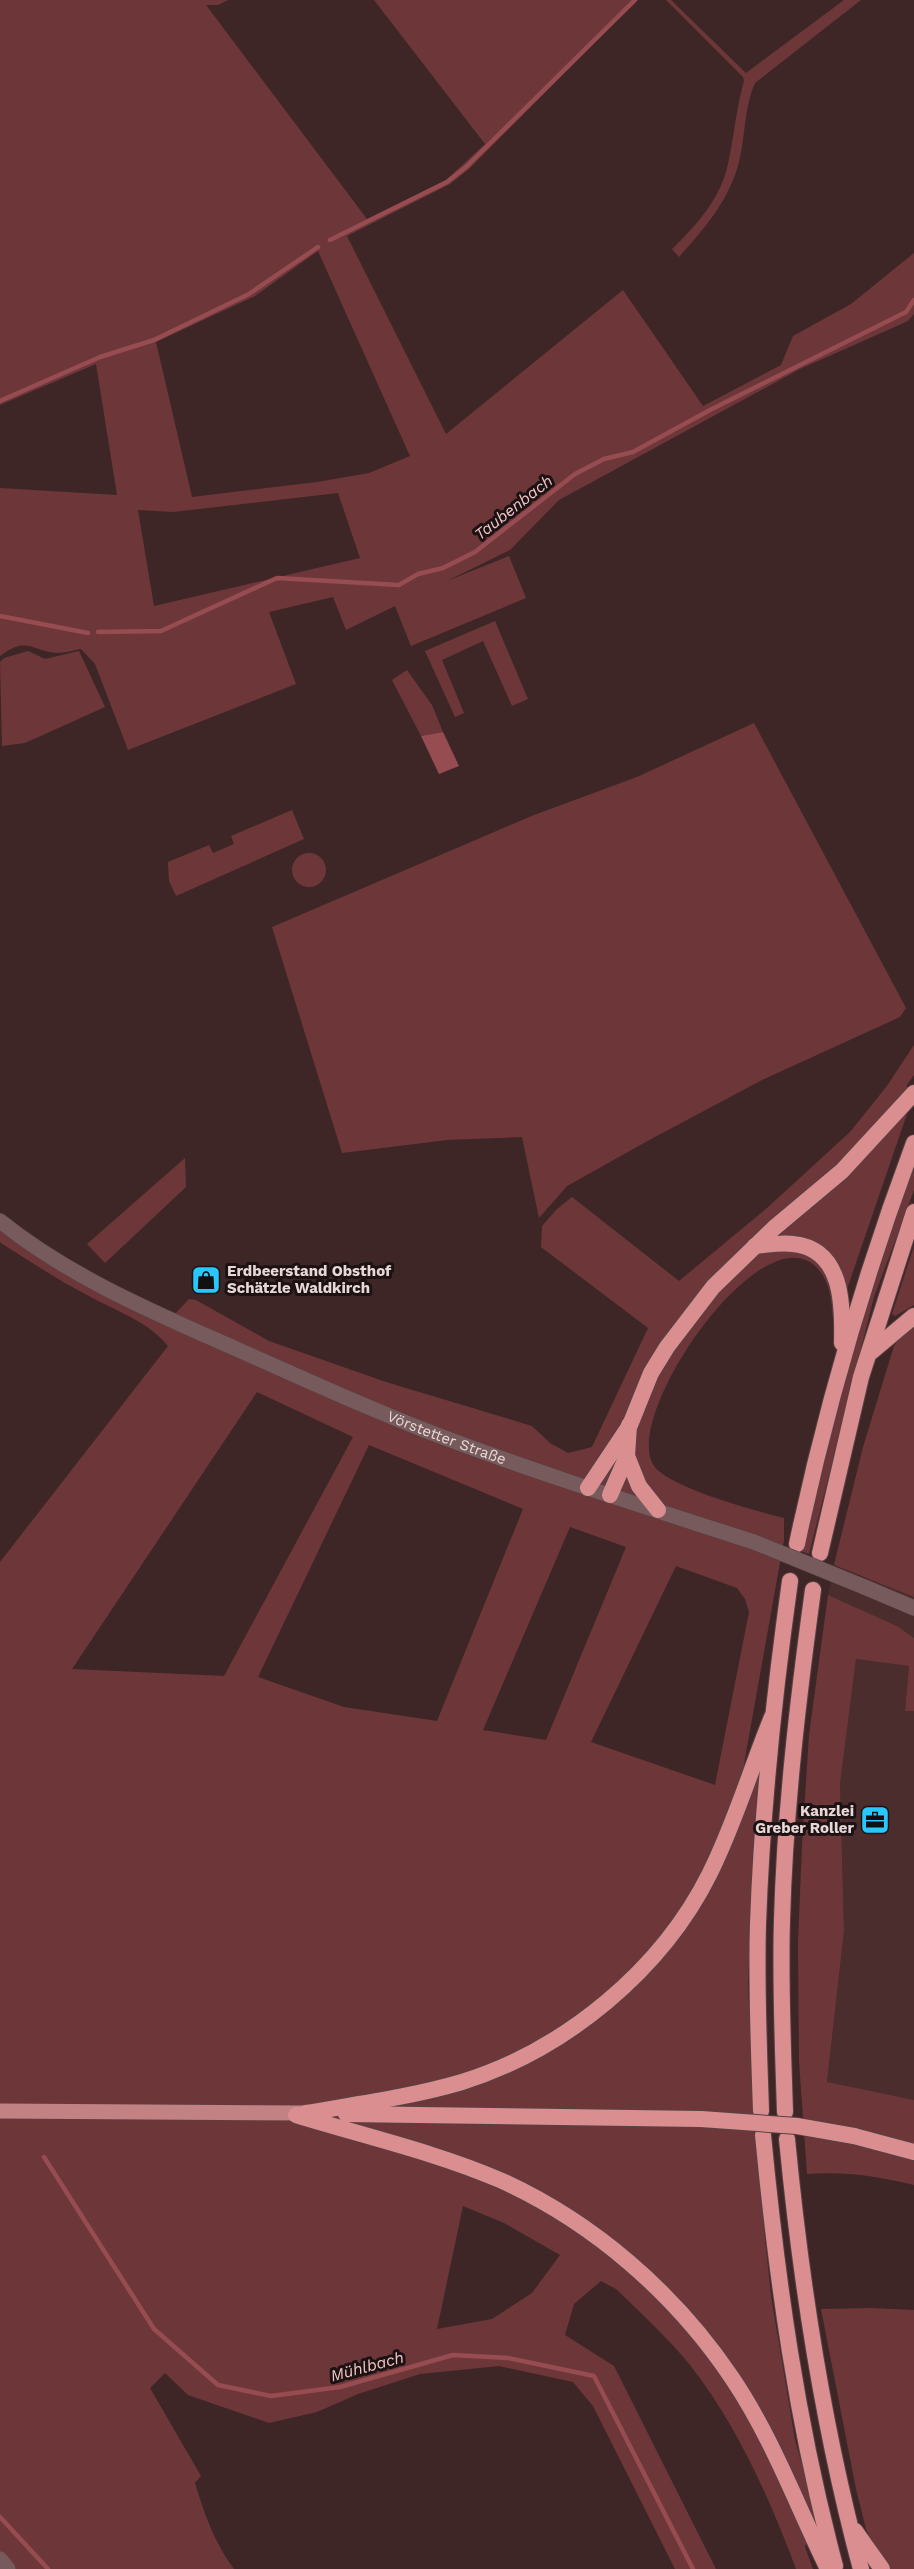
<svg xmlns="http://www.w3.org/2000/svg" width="914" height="2569" font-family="'Work Sans',sans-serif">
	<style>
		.built { fill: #4c2d2e }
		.green { fill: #6d373a; fill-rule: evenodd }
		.water { fill: #964c50 }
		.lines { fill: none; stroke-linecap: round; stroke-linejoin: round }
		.stream { stroke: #964c50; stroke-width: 4.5 }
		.minor-casing { stroke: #574244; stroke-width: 16 }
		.tertiary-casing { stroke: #574244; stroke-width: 16 }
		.primary-casing { stroke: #574244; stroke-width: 16 }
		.trunk-casing { stroke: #574244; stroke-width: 18 }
		.minor { stroke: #775b5c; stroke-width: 15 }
		.tertiary { stroke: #775b5c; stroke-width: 15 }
		.primary { stroke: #c28183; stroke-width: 15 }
		.trunk { stroke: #db8e90; stroke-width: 16 }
		.tertiary-bridge-casing { stroke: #574244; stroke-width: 16; stroke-linecap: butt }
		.trunk-bridge-casing { stroke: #574244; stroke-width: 18; stroke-linecap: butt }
		.tertiary-bridge { stroke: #775b5c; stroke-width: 15 }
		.trunk-bridge { stroke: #db8e90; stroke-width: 16 }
		.labels { text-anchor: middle; stroke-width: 6; stroke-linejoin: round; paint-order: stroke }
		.poi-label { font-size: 15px; font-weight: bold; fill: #e7d7d7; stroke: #1d1213; text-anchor: start }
		.street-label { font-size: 15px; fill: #e7d7d7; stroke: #1d1213 }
		.water-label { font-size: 16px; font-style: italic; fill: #f2c5c5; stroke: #1d1213 }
	</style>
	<rect width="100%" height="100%" fill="#3e2627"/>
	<g class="built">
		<path d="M866,1578l48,19v41l-17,-12 -69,-31 3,-13 28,12z"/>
		<path d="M856,1659l53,7 -4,44 9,1v389l-87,-17 17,-152 -4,-147z"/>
	</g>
	<g class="green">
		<path d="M0,0h228l-10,5h-12l161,214 79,-39 39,-36 -111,-144h263l-168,169 -19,15 -103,52 99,198 177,-144 80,116 78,-41 12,-29 58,-32 63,-51v61l-6,7 -108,48 -241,131 -49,50 -63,31 62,-25 17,42 -115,48 -16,-40 -49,24 -13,-33 -64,15 27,72 -168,66 -33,-86 -14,-15c-7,1 -16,4 -23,4 -26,-1 -30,-18 -58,3v-168l117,7 -21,-131 -96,41zM318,251l92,205 -41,17 -52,9 -125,15 -36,-155 99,-46zM338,493l22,65 -206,48 -16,-96 35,2z"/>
		<path d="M666,0h5l75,73 98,-73h17l-106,83c-12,27 -9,58 -18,86 -11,35 -34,61 -58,88l-7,-8c24,-23 49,-51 56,-85 6,-27 8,-55 16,-83l-1,-4z"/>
		<path d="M495,621l33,78 -16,7 -29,-65 -41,19 22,53 -9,4 -30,-66z"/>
		<path d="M28,651l17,8 34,-8 26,56 -80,36 -23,3 -2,-84 4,-4z"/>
		<path d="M407,670l25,35 11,27 -22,4 -29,-56z"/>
		<path d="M754,723l152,285 -6,9 -138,63 -109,58 -86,48 -28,32 -17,-81 -75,3 -105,13 -70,-226 262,-112 103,-38z"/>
		<path d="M292,810l12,29 -128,57 -7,-15 -1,-19 41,-17 4,8 21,-9 -3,-8z"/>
		<circle cx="309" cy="870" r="17"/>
		<path d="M914,1045v30l-7,10 2,23 -75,219c-2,-18 -2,-38 -12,-53 -51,-77 -203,142 -168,192 16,22 102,45 130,52v22l-40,224 15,15 -6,78 -5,127 7,157 16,155 24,144 22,79 -12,28 8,22h-17c-26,-70 -59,-144 -106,-204 -22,-27 -49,-52 -74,-76l-15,-8 -27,23 -9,31 49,31 102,203h-41l-82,-163 -20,-24 -74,-16 -79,8 -62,20 -41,18 -48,11 -81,-28 -23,-22 -15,15 51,88 -6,7c9,30 20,61 39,86h-234v-1007l168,-216c-20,-25 -54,-36 -81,-51 -29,-15 -56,-33 -83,-50l-4,-3v-29c52,43 115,72 175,101l14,-15 7,1 73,41 117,41 146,44 18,17 18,10 24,-6 56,-119 -107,-81 1,-21 15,-17 15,-12 107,84 88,-73 83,-76 37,-46zM257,1392l96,45 -129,239 -152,-7zM369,1445l154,64 -86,212 -93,-14 -86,-30zM570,1527l56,20 -80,193 -63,-10zM676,1566l61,22 8,11 4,13 -34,173 -124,-43zM463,2206l41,17 56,32 -28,38 -40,26 -55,10z"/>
		<path d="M185,1158l1,29 -81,76 -18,-19z"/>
		<path d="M914,1163v27l-40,107 -65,257 -9,-3 18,-75 50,-181z"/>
		<path d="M914,1246v59l-19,11 -3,-2z"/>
		<path d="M914,1323v274l-80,-32 29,-118 31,-101 13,-19z"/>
		<path d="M828,1595l69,31 17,12v73h-9l4,-45 -53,-7 -16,125 4,147 -17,151 87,18v85c-36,-9 -70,-14 -107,-11l-8,-113 -1,-118 4,-98 7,-110z"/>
		<path d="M872,2308l42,2v259h-42l6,-15 -12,-25 -10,-40 -35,-180z"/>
	</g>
	<path class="water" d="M443,732l16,34 -20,8 -18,-38z"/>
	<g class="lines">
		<g class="stream">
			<path d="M330,240l117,-58 19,-15 169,-167"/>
			<path d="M0,401l100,-44 54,-17 95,-46 69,-47"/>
			<path d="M0,616l88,17"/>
			<path d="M98,632l63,-1 116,-53 122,7 19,-11 25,-6 32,-16 100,-78 29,-15 29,-7 77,-42 196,-98 8,-12"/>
			<path d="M44,2157l110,172 64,56 53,11 69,-9 113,-32 55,3 86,18 99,193"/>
			<path d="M0,2517l48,52"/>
		</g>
		<g class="minor-casing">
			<path id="minor" d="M0,2559l8,10"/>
		</g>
		<g class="tertiary-casing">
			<g id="tertiary">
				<path id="s1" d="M0,1221c72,58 160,94 243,131 66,29 130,59 197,84 103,39 209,72 314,106"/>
				<path d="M862,1586l52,22"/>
			</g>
		</g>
		<g class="primary-casing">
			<path id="primary" d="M0,2111l306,2"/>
		</g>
		<g class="trunk-casing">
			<g id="trunk">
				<path d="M755,1246c12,-1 26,-4 38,-2 50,5 50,61 49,99"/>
				<path d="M871,1352l43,-36"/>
				<path d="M627,1456l12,30 19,24"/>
				<path d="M588,1488l42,-63 21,-52 16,-26 46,-60 61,-59 68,-57 72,-78"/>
				<path d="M610,1495l17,-39 2,-31"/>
				<path d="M797,1544c29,-137 68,-270 117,-401"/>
				<path d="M820,1553l41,-176 53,-165"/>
				<path d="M761,2111c-2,-62 -5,-124 -3,-187 4,-115 16,-229 32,-343"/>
				<path d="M785,2112c-2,-64 -5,-128 -3,-192 3,-110 16,-221 31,-330"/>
				<path d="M306,2113c52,-9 105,-16 156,-31 103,-32 200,-112 248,-209 25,-50 41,-105 62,-156"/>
				<path d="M346,2114l355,5"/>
				<path d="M296,2115c68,21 139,37 204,65 93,42 175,113 232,198 40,59 65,128 96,191"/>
				<path d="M763,2135c14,146 34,289 72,431"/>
				<path d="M854,2136l60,16"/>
				<path d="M787,2139c14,146 36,289 74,430"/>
				<path d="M855,2531l27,38"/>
			</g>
		</g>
		<use href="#minor" class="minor"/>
		<use href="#tertiary" class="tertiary"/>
		<use href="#primary" class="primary"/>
		<use href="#trunk" class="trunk"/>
		<g class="tertiary-bridge-casing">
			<path id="tertiary-bridge" d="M754,1542l108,44"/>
		</g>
		<g class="trunk-bridge-casing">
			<path id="trunk-bridge" d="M701,2119l96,7 57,10"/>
		</g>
		<use href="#tertiary-bridge" class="tertiary-bridge"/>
		<use href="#trunk-bridge" class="trunk-bridge"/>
	</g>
	<defs>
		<g id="shop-square" transform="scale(1.5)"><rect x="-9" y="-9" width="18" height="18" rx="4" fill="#28c8ff" stroke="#1d1213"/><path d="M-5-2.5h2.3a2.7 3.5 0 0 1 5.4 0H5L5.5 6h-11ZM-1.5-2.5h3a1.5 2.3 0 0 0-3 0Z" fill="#111"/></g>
		<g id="office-square" transform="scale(1.5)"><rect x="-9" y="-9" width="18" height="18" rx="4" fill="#28c8ff" stroke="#1d1213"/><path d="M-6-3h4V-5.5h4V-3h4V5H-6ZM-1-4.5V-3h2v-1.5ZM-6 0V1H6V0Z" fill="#111"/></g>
	</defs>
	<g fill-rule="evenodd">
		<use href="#shop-square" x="206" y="1280"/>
		<use href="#office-square" x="875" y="1820"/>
	</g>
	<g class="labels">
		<g class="poi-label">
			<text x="227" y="1276">Erdbeerstand Obsthof<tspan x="227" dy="17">Schätzle Waldkirch</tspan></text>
			<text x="854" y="1816" text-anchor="end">Kanzlei<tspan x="854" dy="17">Greber Roller</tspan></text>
		</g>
		<g class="street-label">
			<text dy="5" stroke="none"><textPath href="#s1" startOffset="498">Vörstetter Straße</textPath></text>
		</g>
		<g class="water-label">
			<text transform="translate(513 507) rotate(-38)" y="6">Taubenbach</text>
			<text transform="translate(367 2366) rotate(-15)" y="6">Mühlbach</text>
		</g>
	</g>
</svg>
